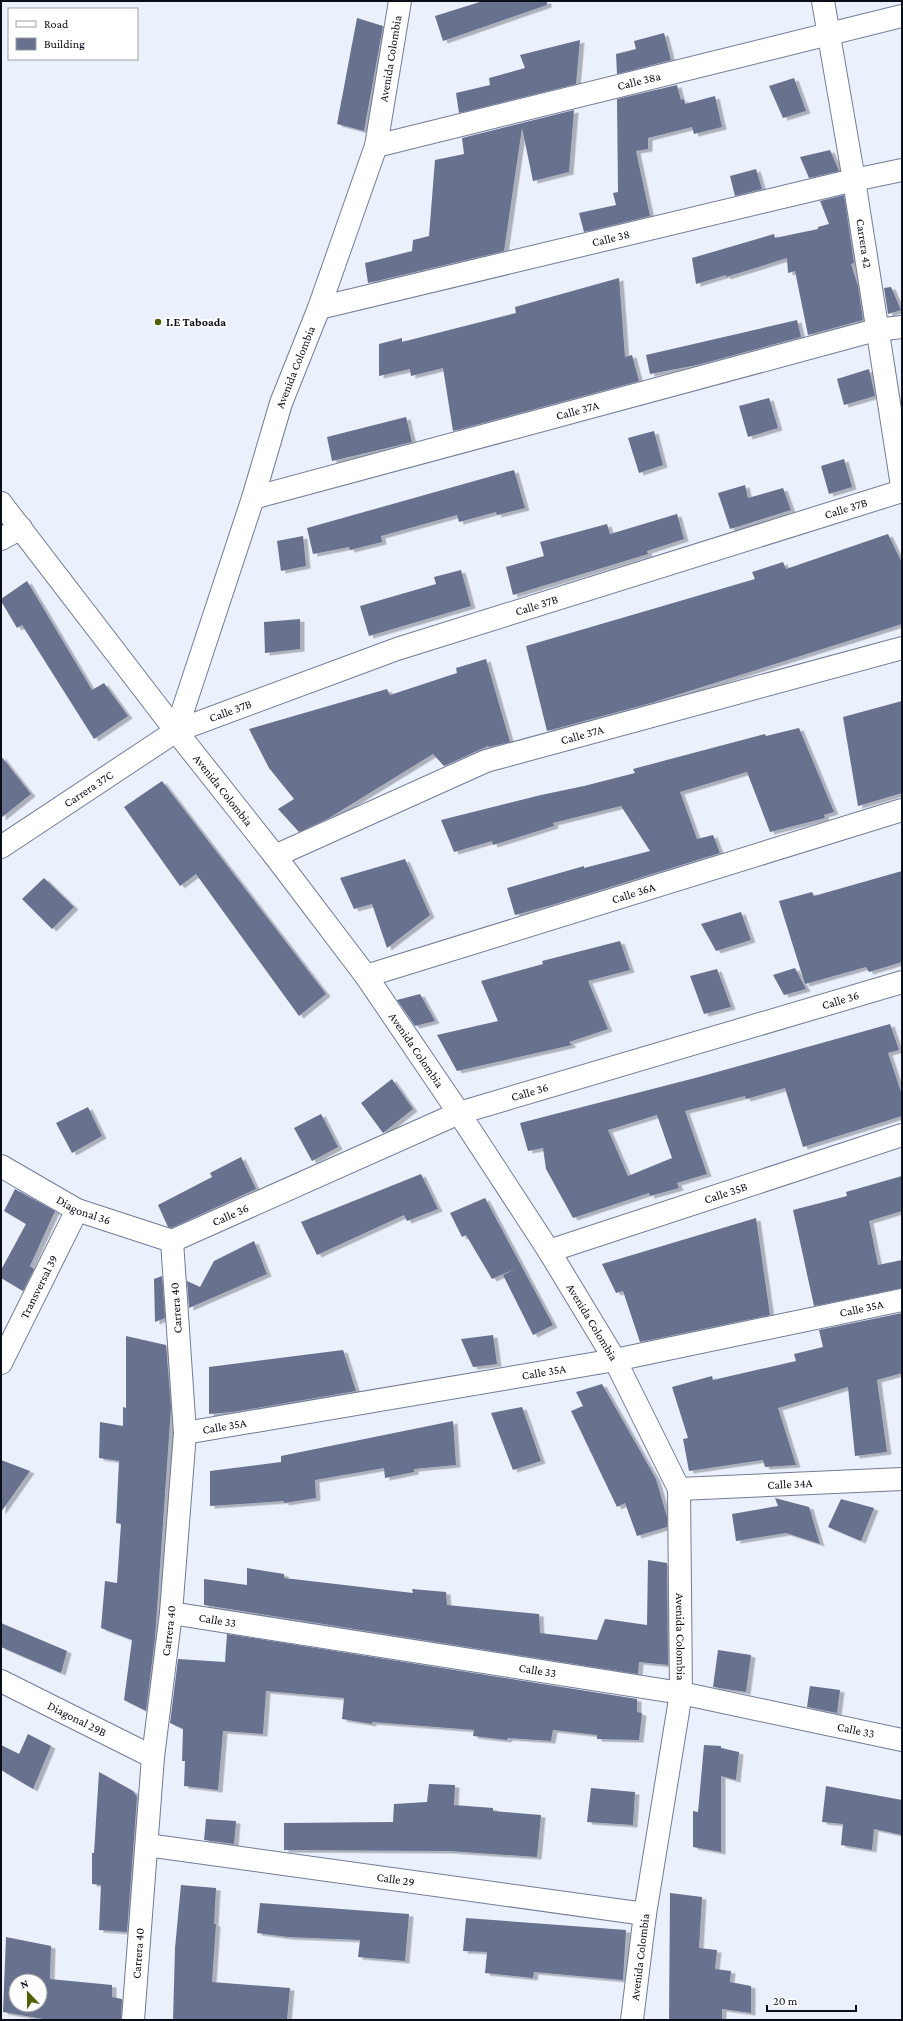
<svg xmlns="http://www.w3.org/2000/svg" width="903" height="2021" font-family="'Crimson Pro',serif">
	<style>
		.building { fill: #68718d; fill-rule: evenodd; filter: url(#shadow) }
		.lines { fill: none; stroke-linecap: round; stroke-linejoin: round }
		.street-casing { stroke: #727c98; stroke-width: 24 }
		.secondary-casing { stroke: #727c98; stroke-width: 24 }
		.street { stroke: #fff; stroke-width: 22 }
		.secondary { stroke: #fff; stroke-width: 22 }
		.poi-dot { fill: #506003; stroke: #fff; stroke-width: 1.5 }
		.labels { text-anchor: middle; stroke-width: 4; stroke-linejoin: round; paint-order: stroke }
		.street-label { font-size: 12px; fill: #0a0e18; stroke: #fff }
		.poi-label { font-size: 12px; font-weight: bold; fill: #0a0e18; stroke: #fff; text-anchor: start }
	</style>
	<defs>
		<filter id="shadow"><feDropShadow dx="4.5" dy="2.5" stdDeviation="0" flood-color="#0004"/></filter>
	</defs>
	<rect width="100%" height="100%" fill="#ebf0fd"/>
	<g class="building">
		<path d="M483,1h64v4l-104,36 -8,-25z"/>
		<path d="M357,18l26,8 -19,105 -27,-7z"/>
		<path d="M664,33l7,27 -54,14 -1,-20 20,-5 -2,-8z"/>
		<path d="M580,40l-4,44 -117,29 -3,-20 34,-8 -1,-7 36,-10 -5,-13z"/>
		<path d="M794,78l12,33 -23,7 -14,-32z"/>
		<path d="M677,85l4,15 3,-1 1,5 30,-8 7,31 -28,7 -2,-7 -44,11v11l-12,2 14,65 -66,16 -5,-19 37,-8 -3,-12 5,-1 -1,-93z"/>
		<path d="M574,110l-5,62 -36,9 -11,-53 -18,123 -136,32 -3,-20 47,-12 1,-11 16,-4 6,-76 29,-6 -2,-16z"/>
		<path d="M830,150l9,21 -30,7 -9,-21z"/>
		<path d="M756,169l6,20 -27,7 -5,-20z"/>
		<path d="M844,195l10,68 -3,1 7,22 5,34 -55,15 -13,-64 -7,2 -1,-15 -61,19v-2l-30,9 -4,-26 82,-24 1,4 43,-9v-2l11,-3 -9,-23z"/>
		<path d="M619,278l6,79 7,-2 7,26 -186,50 -10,-63 -32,8 -1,-7 -31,7v-32l23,-6v4l114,-29 -1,-6z"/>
		<path d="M891,287l10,23 -13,4 -4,-26z"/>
		<path d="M797,320l4,17 -104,28 -47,9 -4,-19z"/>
		<path d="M869,369l6,27 -31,9 -7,-26z"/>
		<path d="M769,398l9,30 -30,9 -9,-31z"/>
		<path d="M406,417l6,25 -80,19 -5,-24z"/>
		<path d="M654,431l9,34 -24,8 -11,-35z"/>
		<path d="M844,459l8,28 -23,7 -8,-28z"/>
		<path d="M514,470l11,38 -28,7 -1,-3 -37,10 -2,-7 -76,21 1,6 -32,8 -1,-3 -36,7 -6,-26z"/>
		<path d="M745,485l3,13 35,-10 8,22 -61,19 -12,-36z"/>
		<path d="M677,514l7,25 -37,12 1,3 -135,41 -7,-28 38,-11 -4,-14 67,-18 3,10z"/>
		<path d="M888,534l14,29v61l-251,79 -104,28 -21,-85 229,-67 -3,-7 31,-10 3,7z"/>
		<path d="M303,536l3,30 -25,5 -4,-30z"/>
		<path d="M461,570l10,36 -102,30 -9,-30 76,-22 -2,-7z"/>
		<path d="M27,581l65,109 12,-7 24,33 -34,23 -72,-114 -5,3 -16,-27v-2z"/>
		<path d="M300,619v30l-35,4 -1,-31z"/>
		<path d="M486,659l24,83 -21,5 -1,-1 -44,20 -11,-12 -104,64 -30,14 -21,-23 16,-10 -25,-31 -20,-39 138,-40 3,6 67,-22 -1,-5z"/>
		<path d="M902,701v92l-44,13 -15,-89z"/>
		<path d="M799,728l35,84 -10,3 1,3 -55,14 -23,-60 -67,20 17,47 16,-4 7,18 -168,52 -37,10 -8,-27 77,-22v2l66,-17 -29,-45 -68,17 1,3 -61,19 -1,-4 -38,11 -13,-32 100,-25 43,-9 51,-13 -2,-4 30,-8 102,-27 1,2z"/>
		<path d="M1,756l30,38 -30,24z"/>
		<path d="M162,781l164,213 -27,22 -103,-142 -16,12 -56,-79z"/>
		<path d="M405,859l25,56 -43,33 -15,-44 -18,5 -14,-31z"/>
		<path d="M902,871v91l-33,10 -3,-5 -61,17 -26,-83 33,-9 2,4z"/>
		<path d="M44,878l30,29 -22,22 -30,-30z"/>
		<path d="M741,912l10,28 -35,11 -15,-27z"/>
		<path d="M620,941l10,29 -42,11 20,48 -39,13 3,3 -115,26 -20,-36 61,-14 -17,-40 62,-17 -1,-3z"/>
		<path d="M795,968l11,21 -22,6 -11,-20z"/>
		<path d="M717,969l14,38 -27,7 -14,-38z"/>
		<path d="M420,994l15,27 -20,5 -18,-26z"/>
		<path d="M890,1024l9,26 -11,3 14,42v21l-99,31 -18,-59 -39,11 -1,-3 -60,15 22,63 -30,9 2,5 -29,8 -1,-3 -76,25 -27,-49 -3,-21 -15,3 -8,-28 179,-46zM657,1115l15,43 -44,18 -20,-46z"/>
		<path d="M392,1079l21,30 -30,24 -22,-30z"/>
		<path d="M88,1107l14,29 -30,17 -16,-30z"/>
		<path d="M321,1114l17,33 -26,14 -18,-33z"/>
		<path d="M241,1157l15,32 -85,39 -3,-1 -10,-22 54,-28 -2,-4z"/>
		<path d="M421,1174l17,35 -31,12 -3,-6 -87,40 -16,-33z"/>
		<path d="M902,1176v35l-33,10 9,44 24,-5v28l-88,18 -21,-96 54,-14 -1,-4z"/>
		<path d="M15,1189l40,22 -25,55 4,3 -11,22 -22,-13v-8l25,-46 -22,-13z"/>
		<path d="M485,1198l68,127 -20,10 -30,-60 14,-7 -25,11 -26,-44 -4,2 -12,-24z"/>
		<path d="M756,1218l14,97 -130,27 -17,-51 -7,2 -14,-29z"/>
		<path d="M254,1241l13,33 -78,34 -2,-27 13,6 14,-26z"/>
		<path d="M162,1276l3,42 -10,4 -1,-43z"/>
		<path d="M902,1313v60l-25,7 10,72 -32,4 -7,-69 -70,21 18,57 -31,2 -2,-7 -74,11 -6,-32 5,-1 -16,-51 40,-11 1,4 83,-19 -2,-7 29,-7 -4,-17z"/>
		<path d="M493,1335l4,29 -24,3 -12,-28z"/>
		<path d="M126,1336l40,9 5,63 -16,230 -9,73 -22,-11 8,-60 -31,-12 4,-47 12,2 4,-59 -5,-1 3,-62 -20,-3 1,-36 23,4v-19l3,1z"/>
		<path d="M343,1350l13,41 -123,21 -24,2v-47z"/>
		<path d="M602,1384l54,95 11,38v10l-30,9 -12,-33 -8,4 -46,-96 12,-5 -7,-14z"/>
		<path d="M522,1407l19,54 -28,9 -22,-57z"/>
		<path d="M453,1421l3,44 -42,4v3l-29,6 -1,-10 -69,12 1,18 -32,5v-2l-74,5v-35l71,-9v-6z"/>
		<path d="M1,1460l29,11 -29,41z"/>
		<path d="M775,1498l34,9 11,37 -34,-11 -50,8 -4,-27 46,-8z"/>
		<path d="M841,1499l33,9 -13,33 -33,-14z"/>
		<path d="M648,1560l19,3 1,102 -29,-3 -1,12 -434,-69v-26l43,6v-17l37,6v4l129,15 -1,-4 34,3 1,13 92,9 1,19 57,7 8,-21 42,6z"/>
		<path d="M1,1623l66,28 -6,22 -60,-26z"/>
		<path d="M227,1634l410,65v13l5,1 -3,27 -42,-1v-4l-44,-5 -2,11 -43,-3 -1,2 -34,-4 1,-6 -102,-8v2l-30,-5 2,-21 -78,-7 -3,43 -40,-3 -5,59 -34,-4 1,-25h-3l1,-32 -13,-6 8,-64 47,3z"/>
		<path d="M718,1650l33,5 -5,37 -33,-5z"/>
		<path d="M810,1686l30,4 -3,23 -30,-6z"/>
		<path d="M28,1734l23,12 -18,43 -32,-19v-25l18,9z"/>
		<path d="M704,1745l17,1v2l18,4 -3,28 -15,-4v76l-28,-5v-36l5,1z"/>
		<path d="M99,1772l34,19 4,6 -10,135 -28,-2 2,-45 -9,-1v-31h2z"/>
		<path d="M429,1784l26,1 -1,20 39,3v3l48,4 -4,42 -88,-6 -165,-1v-27l109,-1 1,-18 33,-2z"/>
		<path d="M826,1786l76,14v35l-28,-6 -2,21 -31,-5 2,-21 -21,-2z"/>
		<path d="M591,1788l44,4 -2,33 -46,-3z"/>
		<path d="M206,1819l30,2 -2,23 -30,-4z"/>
		<path d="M181,1885l35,3 -2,36h2l-4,58 78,6 -3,32h-114l2,-72z"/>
		<path d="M670,1893l32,4 -3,51 18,2 -2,19 16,2 -1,11 21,4v27l-29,-4v11h-53z"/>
		<path d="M260,1903l149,11 -4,47 -47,-4 2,-17 -72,-3 -31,-4z"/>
		<path d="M466,1918l160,12 -3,50 -89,-8 -1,6 -48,-5 2,-21 -24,-1z"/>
		<path d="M6,1937l45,9 -1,33 62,6v12l10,2 -1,21h-72l-46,-8zM16,1981h24v24h-24z"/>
	</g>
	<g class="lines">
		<g class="street-casing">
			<g id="street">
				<path id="s1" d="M823,1l31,179 48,306"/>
				<path id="s2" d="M376,146l526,-130"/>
				<path id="s3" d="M319,308l535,-128 48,-10"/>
				<path id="s4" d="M253,498l623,-168 26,-3"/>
				<path d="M1,539l20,-11"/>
				<path id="s5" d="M176,731l77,-233 28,-95 38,-95 57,-162 24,-145"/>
				<path id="s6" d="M1,847l175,-116 221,-82 505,-158"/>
				<path id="s7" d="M275,856l211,-95 416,-113"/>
				<path id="s8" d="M366,976l536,-166"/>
				<path id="s9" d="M1,1166l76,44 95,31"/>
				<path id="s10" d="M172,1241l287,-128 443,-131"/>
				<path id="s11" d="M549,1251l353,-116"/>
				<path id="s12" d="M1,1363l76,-153"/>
				<path id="s13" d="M185,1433l430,-73 287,-60"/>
				<path id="s14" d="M679,1489l223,-10"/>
				<path id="s15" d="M171,1613l510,80 221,47"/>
				<path id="s16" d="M1,1681l152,76"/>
				<path id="s17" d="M147,1845l498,69"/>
				<path id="s18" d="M133,2020l20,-263 18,-144 14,-180 -13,-192"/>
			</g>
		</g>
		<g class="secondary-casing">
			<g id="secondary">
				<path id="s19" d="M1,503l175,228 99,125 91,120 93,137 90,138 66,109 64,129 2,204 -36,221 -13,106"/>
			</g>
		</g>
		<use href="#street" class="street"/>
		<use href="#secondary" class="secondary"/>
	</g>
	<circle class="poi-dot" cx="158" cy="322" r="4"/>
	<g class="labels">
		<g class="street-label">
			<text dy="4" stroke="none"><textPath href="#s5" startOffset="707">Avenida Colombia</textPath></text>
			<text dy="4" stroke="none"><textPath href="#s2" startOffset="271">Calle 38a</textPath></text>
			<text dy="4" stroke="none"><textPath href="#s3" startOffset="300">Calle 38</textPath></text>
			<text dy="4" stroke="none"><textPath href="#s1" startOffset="246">Carrera 42</textPath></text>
			<text dy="4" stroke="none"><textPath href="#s5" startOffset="383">Avenida Colombia</textPath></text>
			<text dy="4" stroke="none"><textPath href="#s4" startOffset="336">Calle 37A</textPath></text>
			<text dy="4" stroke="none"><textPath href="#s6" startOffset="916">Calle 37B</textPath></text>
			<text dy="4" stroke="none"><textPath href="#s6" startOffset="592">Calle 37B</textPath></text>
			<text dy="4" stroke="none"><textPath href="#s6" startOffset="268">Calle 37B</textPath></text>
			<text dy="4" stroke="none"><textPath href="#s7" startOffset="331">Calle 37A</textPath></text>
			<text dy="4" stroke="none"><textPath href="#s6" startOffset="105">Carrera 37C</textPath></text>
			<text dy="4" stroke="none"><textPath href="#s19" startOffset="363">Avenida Colombia</textPath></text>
			<text dy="4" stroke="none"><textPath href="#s8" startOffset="280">Calle 36A</textPath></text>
			<text dy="4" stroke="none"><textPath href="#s10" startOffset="712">Calle 36</textPath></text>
			<text dy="4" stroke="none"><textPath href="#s19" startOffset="687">Avenida Colombia</textPath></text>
			<text dy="4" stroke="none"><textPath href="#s10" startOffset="388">Calle 36</textPath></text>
			<text dy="4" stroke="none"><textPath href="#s11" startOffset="186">Calle 35B</textPath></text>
			<text dy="4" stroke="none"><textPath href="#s9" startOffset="94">Diagonal 36</textPath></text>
			<text dy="4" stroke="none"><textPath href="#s10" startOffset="64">Calle 36</textPath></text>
			<text dy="4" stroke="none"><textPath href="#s12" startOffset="85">Transversal 39</textPath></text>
			<text transform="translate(176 1308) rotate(-94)" y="4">Carrera 40</text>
			<text dy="4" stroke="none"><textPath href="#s13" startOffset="688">Calle 35A</textPath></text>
			<text dy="4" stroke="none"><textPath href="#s19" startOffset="1011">Avenida Colombia</textPath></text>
			<text dy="4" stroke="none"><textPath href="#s13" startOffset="364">Calle 35A</textPath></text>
			<text dy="4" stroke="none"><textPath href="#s13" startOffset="40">Calle 35A</textPath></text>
			<text dy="4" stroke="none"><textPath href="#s14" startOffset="111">Calle 34A</textPath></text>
			<text dy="4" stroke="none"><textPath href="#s15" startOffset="47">Calle 33</textPath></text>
			<text dy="4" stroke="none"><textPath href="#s18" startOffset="391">Carrera 40</textPath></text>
			<text dy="4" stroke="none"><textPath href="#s19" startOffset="1347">Avenida Colombia</textPath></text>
			<text dy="4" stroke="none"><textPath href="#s15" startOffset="371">Calle 33</textPath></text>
			<text dy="4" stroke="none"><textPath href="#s16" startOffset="85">Diagonal 29B</textPath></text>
			<text dy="4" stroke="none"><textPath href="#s15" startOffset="695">Calle 33</textPath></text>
			<text dy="4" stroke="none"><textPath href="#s17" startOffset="251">Calle 29</textPath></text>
			<text dy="4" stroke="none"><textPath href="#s18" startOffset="67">Carrera 40</textPath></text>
			<text transform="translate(640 1957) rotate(-83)" y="4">Avenida Colombia</text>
		</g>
		<g class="poi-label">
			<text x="166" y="326">I.E Taboada</text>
		</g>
	</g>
	<rect width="903" height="2021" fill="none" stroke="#0a0e18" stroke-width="4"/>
	<rect x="8" y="8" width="130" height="52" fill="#ffffff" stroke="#9d9fa3"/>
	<rect x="16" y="21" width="20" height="6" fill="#ffffff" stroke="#9d9fa3"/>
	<text x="44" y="28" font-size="12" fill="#0a0e18">Road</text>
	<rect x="16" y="38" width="20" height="12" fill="#68718d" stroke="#9d9fa3"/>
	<text x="44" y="48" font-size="12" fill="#0a0e18">Building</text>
	<g transform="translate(28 1993) rotate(338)"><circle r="19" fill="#ffffff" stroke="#9d9fa3"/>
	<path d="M0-3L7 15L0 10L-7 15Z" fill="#506003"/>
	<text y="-6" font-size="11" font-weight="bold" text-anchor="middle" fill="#0a0e18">N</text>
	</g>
	<path d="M767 2005v6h89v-6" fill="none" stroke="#0a0e18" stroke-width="2"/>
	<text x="773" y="2005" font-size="12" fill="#0a0e18" stroke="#ffffff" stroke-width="3" paint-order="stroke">20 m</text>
</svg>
